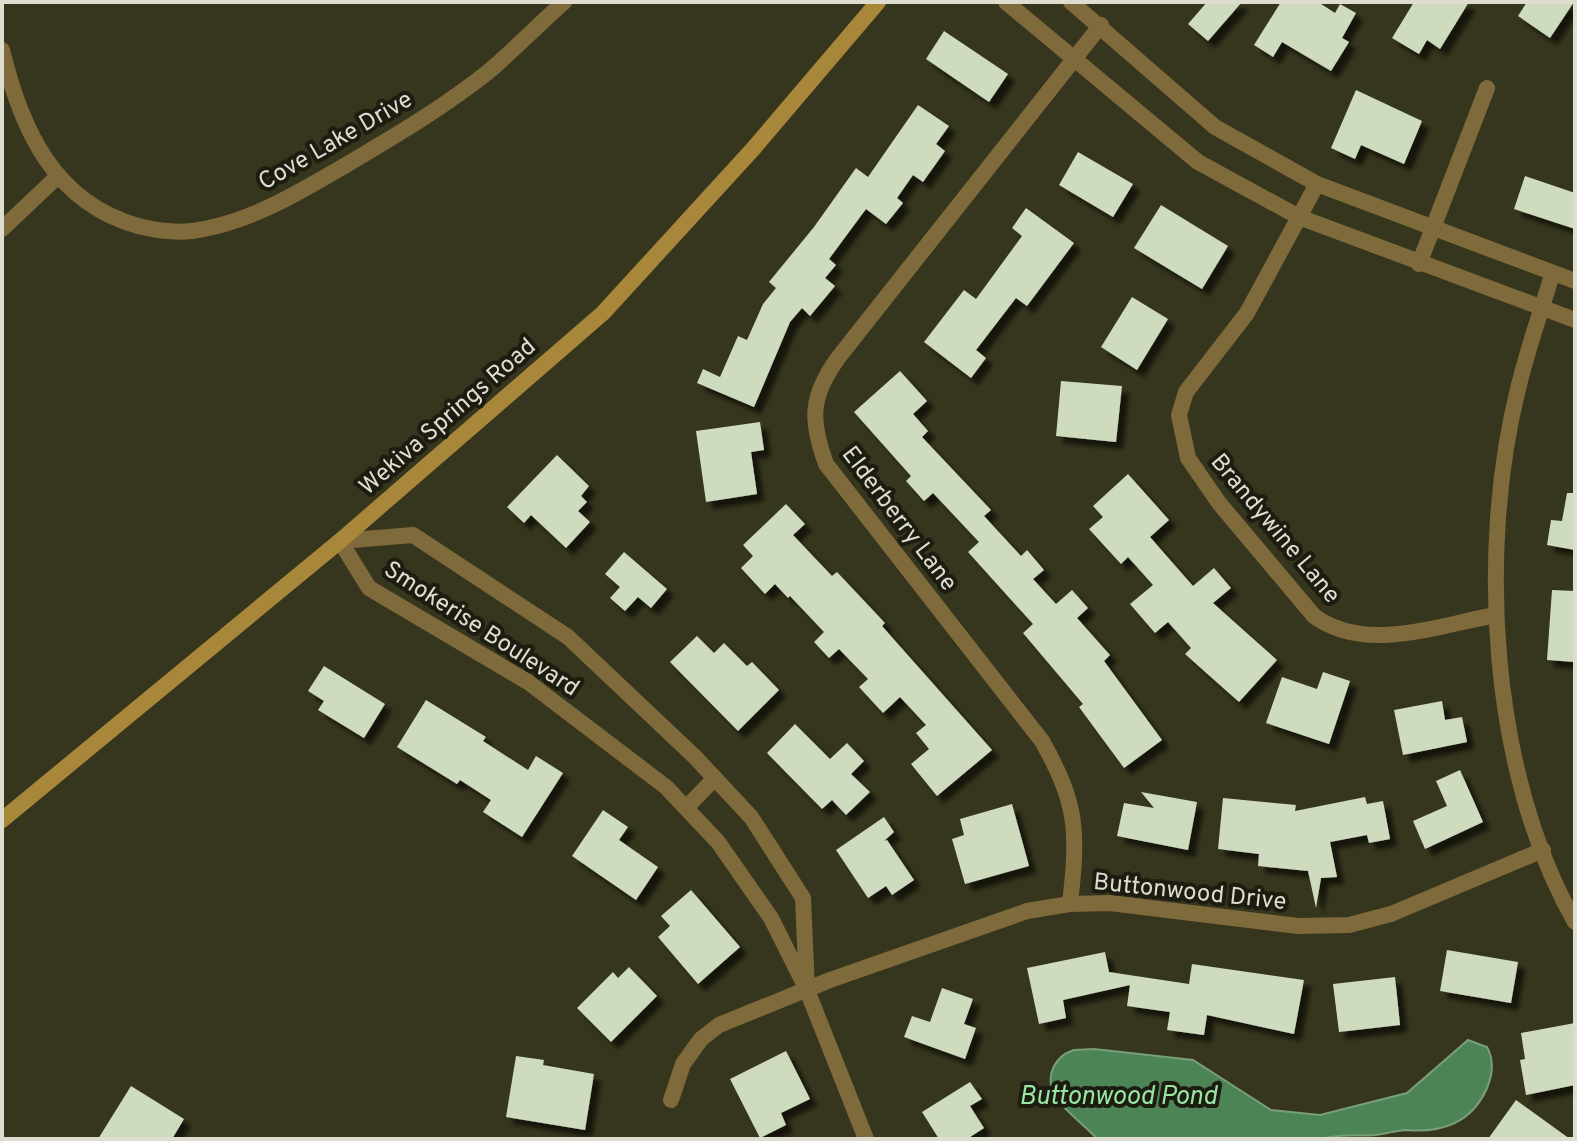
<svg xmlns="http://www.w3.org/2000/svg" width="1577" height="1141" font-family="Overpass,sans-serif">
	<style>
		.water { fill: #4d8456; stroke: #789f7a; stroke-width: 2 }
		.building { fill: #cedbbf; filter: url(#shadow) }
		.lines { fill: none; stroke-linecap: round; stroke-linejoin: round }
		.street { stroke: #7f6a3c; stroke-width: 16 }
		.secondary { stroke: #a9873a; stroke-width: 16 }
		.labels { text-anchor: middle; stroke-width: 8; stroke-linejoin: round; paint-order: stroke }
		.street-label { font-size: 24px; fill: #deddcf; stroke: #1c1c11 }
		.water-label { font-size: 26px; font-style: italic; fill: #97e6a3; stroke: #1c1c11 }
	</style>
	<defs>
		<filter id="shadow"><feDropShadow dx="7" dy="7" stdDeviation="2" flood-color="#0009"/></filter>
	</defs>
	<rect width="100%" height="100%" fill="#36351d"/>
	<path class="water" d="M1468,1040l19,7c7,13 6,27 0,41 -15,35 -46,45 -80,42 -10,0 -21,4 -31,5 -19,2 -35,-2 -55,4h-224c-16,-20 -59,-42 -43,-73 5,-8 10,-13 20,-16l20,-1 99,11 78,50 49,5 87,-22z"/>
	<g class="building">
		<path d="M1207,2h35l-34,39 -20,-17z"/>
		<path d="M1281,2h37l17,11 5,-9 16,9 -14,25 7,4 -18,29 -49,-29 -9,15 -19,-12z"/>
		<path d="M1414,2h55l-29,47 -13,-9 -8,14 -27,-16z"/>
		<path d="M1527,2h47l-24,36 -32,-22z"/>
		<path d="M944,31l64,43 -19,28 -63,-43z"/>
		<path d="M1356,90l66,31 -18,43 -43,-19 -6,14 -24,-11z"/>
		<path d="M918,105l31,21 -13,18 9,7 -22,31 -10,-7 -16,23 6,5 -17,21 -20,-15 -37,50 7,6 -11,13 10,8 -25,30 -8,-8 -12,14 -36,85 -57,-24 6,-14 17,8 18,-41 9,4 16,-36 13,-16 -7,-6 45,-55 42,-59 12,9z"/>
		<path d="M1078,152l55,32 -20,33 -54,-32z"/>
		<path d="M1525,176l50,17v36l-61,-20z"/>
		<path d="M1161,205l67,41 -26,43 -68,-41z"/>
		<path d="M1026,208l48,35 -47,63 -11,-8 -40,52 10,8 -15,20 -47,-36 40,-52 12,9 46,-63 -10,-8z"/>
		<path d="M1132,297l36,22 -31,51 -36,-23z"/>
		<path d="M900,371l27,30 -14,13 15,17 -6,6 69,73 -7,6 37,40 6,-6 17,20 -11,9 23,25 16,-14 16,18 -11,10 33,37 -6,6 58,79 -38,28 -45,-61 4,-3 -60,-71 10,-9 -65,-72 11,-10 -46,-49 -9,8 -18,-20 5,-5 -57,-64z"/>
		<path d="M1061,381l61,5 -6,56 -60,-6z"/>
		<path d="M760,422l4,28 -13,2 6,42 -51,8 -10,-71z"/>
		<path d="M557,455l32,31 -8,10 6,6 -9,9 12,11 -24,26 -35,-33 -7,8 -17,-16z"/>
		<path d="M1128,474l41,46 -19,17 43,49 21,-18 17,20 -18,15 64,57 -38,42 -54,-48 6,-6 -23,-26 -13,11 -25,-29 23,-19 -25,-28 -7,7 -32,-35 14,-12 -10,-11z"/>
		<path d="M1567,493h8v57l-28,-5 4,-25 11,1z"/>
		<path d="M786,504l19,20 -12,11 39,41 5,-4 48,51 -3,3 110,124 -55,46 -26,-32 18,-15 -13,-16 10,-8 -26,-28 -17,16 -24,-26 9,-8 -29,-30 -10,9 -15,-16 10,-10 -34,-36 -2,2 -13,-14 -10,10 -24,-26 12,-12 -10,-11z"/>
		<path d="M624,552l43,37 -16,19 -13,-11 -13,14 -15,-13 10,-11 -15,-13z"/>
		<path d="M1552,590l23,1v71l-28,-2z"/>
		<path d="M697,636l17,17 10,-10 23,23 5,-4 27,28 -41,41 -68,-69z"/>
		<path d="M324,666l61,38 -21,34 -46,-28 6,-9 -16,-10z"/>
		<path d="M1323,672l27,9 -21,63 -63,-21 16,-46 35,12z"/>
		<path d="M426,700l60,37 -3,4 45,29 8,-14 27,17 -41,64 -39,-25 8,-12 -31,-20 -3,4 -60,-37z"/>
		<path d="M1442,701l3,19 17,-3 5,25 -64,13 -9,-45z"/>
		<path d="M795,724l35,35 17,-16 17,18 -13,13 19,18 -24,23 -14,-15 -10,9 -55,-56z"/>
		<path d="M1460,770l23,52 -58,27 -12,-28 34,-15 -11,-25z"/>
		<path d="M1141,792l56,10 -9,48 -71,-14 7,-33 30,5z"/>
		<path d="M1365,797l2,7 16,-3 7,38 -21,4 -2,-8 -37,7 7,35 -16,1 -5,30 -8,-37 -50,-5 1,-12 -41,-5 5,-51 73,7 -1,6z"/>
		<path d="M1012,804l17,62 -64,18 -13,-45 12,-4 -4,-16z"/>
		<path d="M603,810l25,17 -9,13 39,27 -22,33 -64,-44z"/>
		<path d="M884,817l10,15 -10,9 3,-1 27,40 -22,15 -6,-9 -18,12 -32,-48z"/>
		<path d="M691,890l49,57 -42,37 -40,-47 12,-11 -9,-10z"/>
		<path d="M1447,950l71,12 -7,41 -71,-12z"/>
		<path d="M1105,952l4,20 80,12 3,-20 112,16 -10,54 -87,-19 -3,20 -37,-5 3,-18 -43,-6 3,-21 -67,15 3,18 -27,6 -12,-56z"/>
		<path d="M629,967l28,29 -46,46 -34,-34 36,-36 5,6z"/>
		<path d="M1395,977l5,48 -61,7 -6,-48z"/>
		<path d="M942,988l31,11 -9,25 12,4 -11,31 -61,-22 8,-21 18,6z"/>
		<path d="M1575,1023v62l-49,10 -6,-35 5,-1 -4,-26z"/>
		<path d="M786,1051l24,48 -29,14 5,12 -26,13 -30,-59z"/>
		<path d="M516,1056l28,4 -1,5 51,9 -9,56 -79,-13z"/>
		<path d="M970,1082l12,17 -12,7 14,22 -17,11h-28l-17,-27z"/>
		<path d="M131,1086l53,33 -12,20h-74z"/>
		<path d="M1516,1100l54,39h-82z"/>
	</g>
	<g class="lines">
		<g class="street">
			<path d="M1006,2l192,160 101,55 276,103"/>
			<path d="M1071,2l144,125 102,57 258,97"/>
			<path d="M2,50c19,78 51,152 136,176 20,5 45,8 66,3 52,-10 97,-38 142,-64 49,-29 98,-58 142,-93 26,-22 50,-47 76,-70"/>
			<path d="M1317,184l-70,129 -61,79 -7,23 9,43 31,45 95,113c52,38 124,9 182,-1"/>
			<path d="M2,229l55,-52"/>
			<path d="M1419,264l68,-176"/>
			<path d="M1552,275c-11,36 -24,73 -33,110 -42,164 -29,389 56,537"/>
			<path d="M686,808l29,-30"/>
			<path d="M1070,904c8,-73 8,-99 -28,-163l-216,-277c-16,-44 -16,-67 12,-106l263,-333"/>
			<path d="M807,990l-4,-92 -52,-81 -56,-60 -127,-120 -155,-102 -73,6 29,47 159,94 138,105 52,55 53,76 36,72 59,149"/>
			<path d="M671,1100l12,-36 18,-25 18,-14 111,-45 197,-69 43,-7 40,-1 188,23 51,-1 42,-11 152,-64"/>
		</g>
		<path class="secondary" d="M2,820l338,-279 263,-228 150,-164 125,-147"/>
	</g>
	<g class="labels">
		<g class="street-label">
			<text transform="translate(335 140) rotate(-30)" y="8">Cove Lake Drive</text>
			<text transform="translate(447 416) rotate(-41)" y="8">Wekiva Springs Road</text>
			<text transform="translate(900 518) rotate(53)" y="8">Elderberry Lane</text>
			<text transform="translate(1276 528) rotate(50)" y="8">Brandywine Lane</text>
			<text transform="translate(482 628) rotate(33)" y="8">Smokerise Boulevard</text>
			<text transform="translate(1190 891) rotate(6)" y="8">Buttonwood Drive</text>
		</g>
		<g class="water-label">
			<text x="1118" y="1104">Buttonwood Pond</text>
		</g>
	</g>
	<rect width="1577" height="1141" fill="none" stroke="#deddcf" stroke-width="8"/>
</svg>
